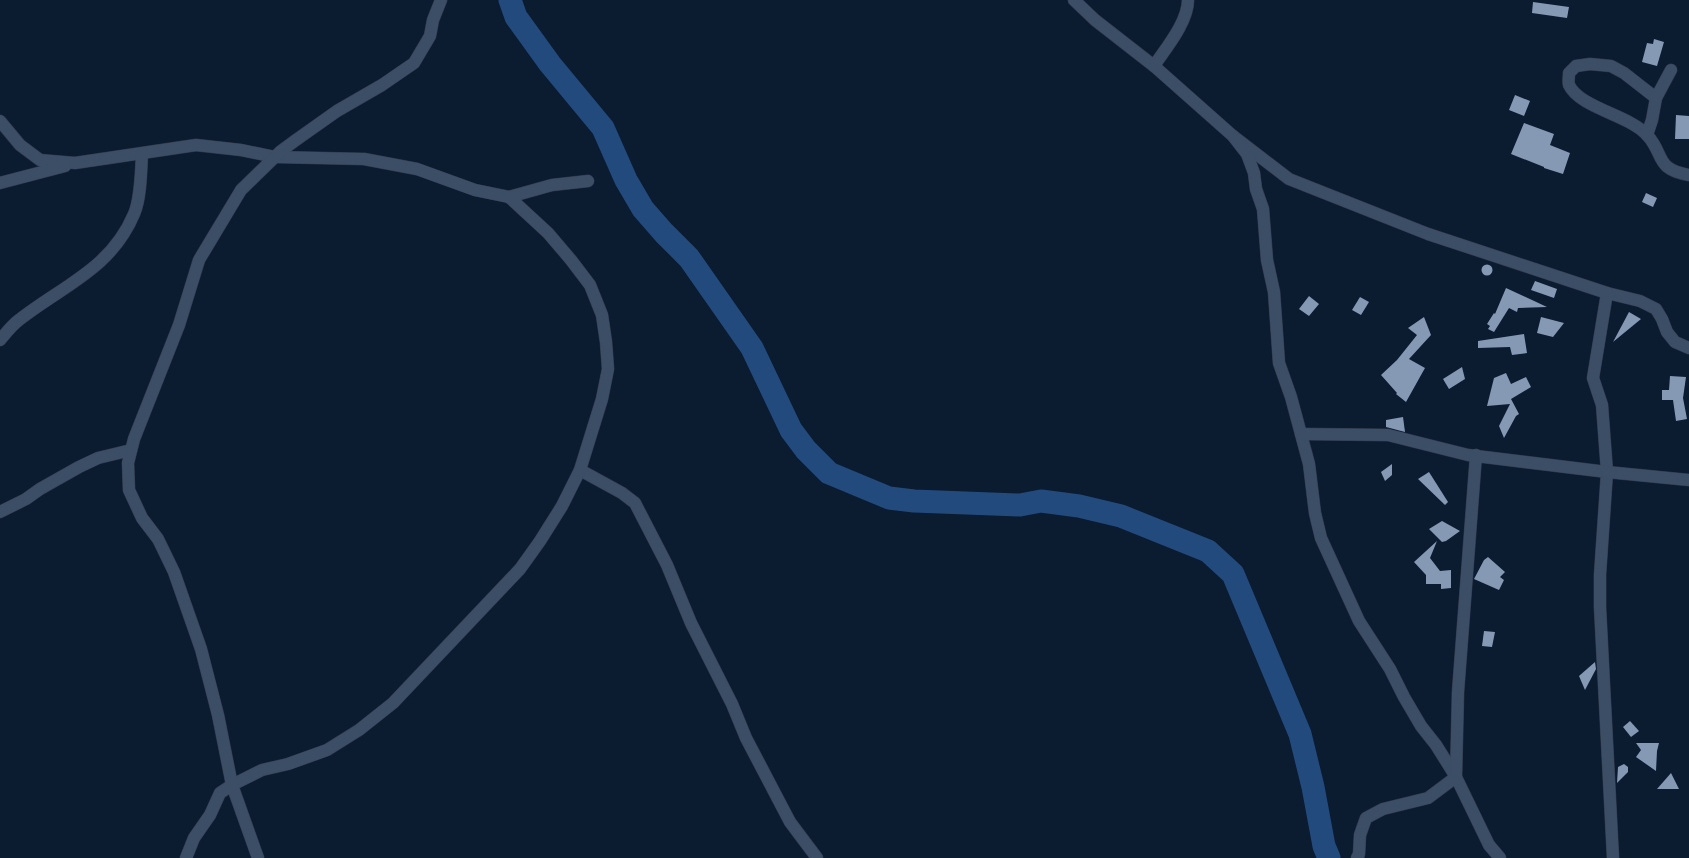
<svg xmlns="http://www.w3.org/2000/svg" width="1689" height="858" font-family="Signika,sans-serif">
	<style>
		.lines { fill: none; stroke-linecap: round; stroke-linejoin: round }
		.river { stroke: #224a7d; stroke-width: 23 }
		.building { fill: #8599b5 }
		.minor-casing { stroke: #2f3647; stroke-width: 13 }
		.minor { stroke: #3b4e66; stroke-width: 12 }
	</style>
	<rect width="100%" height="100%" fill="#0b1b30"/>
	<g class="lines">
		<path class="river" d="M510,0l6,17 34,47 53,64 23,52 17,29 21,24 25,25 63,90 39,82 15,20 23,23 60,25 25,3 106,4 21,-4 38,5 42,10 87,35 25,23 67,160 13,53 11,59 5,12"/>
	</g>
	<g class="building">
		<path d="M1533,2l36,5 -2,11 -35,-5z"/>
		<path d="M1654,39l10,3 -7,24 -15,-4 5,-19 6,1z"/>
		<path d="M1515,95l15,6 -6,15 -15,-6z"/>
		<path d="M1676,115l13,1v23h-14z"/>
		<path d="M1524,123l30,11 -4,11 20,8 -7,21 -19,-6v-1l-33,-13z"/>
		<path d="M1646,193l11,5 -4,9 -11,-5z"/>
		<circle cx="1487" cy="270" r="5.5"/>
		<path d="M1535,281l22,8 -3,9 -23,-8z"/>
		<path d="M1506,288l41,19 -29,1 -1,4 -8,-4 -15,24 -6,-3 2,-3 -3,-2 7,-11 1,1z"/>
		<path d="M1309,296l10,8 -10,12 -10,-7z"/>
		<path d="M1360,297l9,5 -8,13 -9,-5z"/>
		<path d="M1629,312l12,7 -28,23z"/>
		<path d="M1424,317l7,18 -22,24 16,9 -19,34 -10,-8 1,-1 -16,-18 16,-15 20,-25 -9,-7z"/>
		<path d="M1541,317l23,6 -11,14 -16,-4z"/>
		<path d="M1524,334l3,19 -15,2 -2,-8 -32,1v-7z"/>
		<path d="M1462,367l3,12 -16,10 -6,-10z"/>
		<path d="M1506,373l5,11 15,-7 5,10 -20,12 8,15 -3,2 -12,22 -5,-12 11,-22 -23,2 7,-28z"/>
		<path d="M1670,376l16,1 -3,21 4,21 -11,2 -3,-21h-11v-10h7z"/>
		<path d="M1403,417l2,15 -19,-5v-7z"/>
		<path d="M1392,464v11l-7,6 -4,-9z"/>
		<path d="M1429,472l19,30 -3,3 -27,-26z"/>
		<path d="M1442,521l18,10 -14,10 -4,1 -13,-13z"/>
		<path d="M1437,541l-7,17 10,13 11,-1v18l-10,1v-5h-15v-9l-12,-13z"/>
		<path d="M1488,557l17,15 -5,5 4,3 -5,10 -25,-11 10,-19z"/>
		<path d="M1484,631l11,1 -3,15 -10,-1z"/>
		<path d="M1595,662l1,7 -11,21 -6,-14z"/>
		<path d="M1630,721l9,10 -8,6 -8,-10z"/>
		<path d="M1636,743h23l-2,8 -1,20 -20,-14 5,-7z"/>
		<path d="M1624,764l4,3v5l-11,11 1,-16z"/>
		<path d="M1671,773l8,16h-22z"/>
	</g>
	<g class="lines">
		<g class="minor-casing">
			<g id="minor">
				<path d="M1074,0l21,20 59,46 79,70 56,43 139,55 179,59 33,8 16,8 6,10 5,13 8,10 14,6"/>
				<path d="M1154,66c12,-18 34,-44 34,-66"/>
				<path d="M1656,98l-32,-25 -13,-7 -21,-2 -14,2 -7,7c0,4 -1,9 0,12 11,23 60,30 78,50 18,19 7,34 42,40"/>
				<path d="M0,121l20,24 20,15 35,3 121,-18 45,5 34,7 89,2 53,10 58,21 34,7 43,-12 36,-4"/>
				<path d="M1647,135l5,-15 4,-22 15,-28"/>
				<path d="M1233,136l14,18 7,19 2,16 7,20 4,51 7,32 5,71 12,34 18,67 6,49 6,25 38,83 31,48 14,28 17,29 15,19 20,32 33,68 11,13"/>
				<path d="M0,183l65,-17"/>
				<path d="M1607,293l-14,85 9,27 5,67 -7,103v32l13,251"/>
				<path d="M0,340c6,-7 12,-15 19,-20 43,-34 92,-51 115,-106 7,-16 7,-43 8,-60"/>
				<path d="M1301,434l87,1 80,20 139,17 82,8"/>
				<path d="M580,470l42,23 13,10 32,62 24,58 41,81 14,34 44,84 27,36"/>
				<path d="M0,512l26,-13 14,-10 39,-22 19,-9 33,-8"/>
				<path d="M186,858l8,-20 16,-23 10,-22 12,-8 30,-15 26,-6 39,-14 32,-20 34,-27 127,-134 20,-28 22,-35 18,-36 22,-71 6,-30 -2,-27 -4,-27 -12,-30 -19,-25 -23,-27 -39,-36"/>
				<path d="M258,858l-26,-73 -14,-70 -17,-66 -27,-77 -16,-33 -16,-21 -13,-28 -1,-27 6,-24 45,-114 20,-65 42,-70 40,-39 15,-11 41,-29 45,-26 32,-22 16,-27 3,-16 8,-20"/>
				<path d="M1357,858l2,-4 1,-19 6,-17 17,-9 45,-11 28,-21 2,-85 18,-237"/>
			</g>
		</g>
		<use href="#minor" class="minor"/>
	</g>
</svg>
